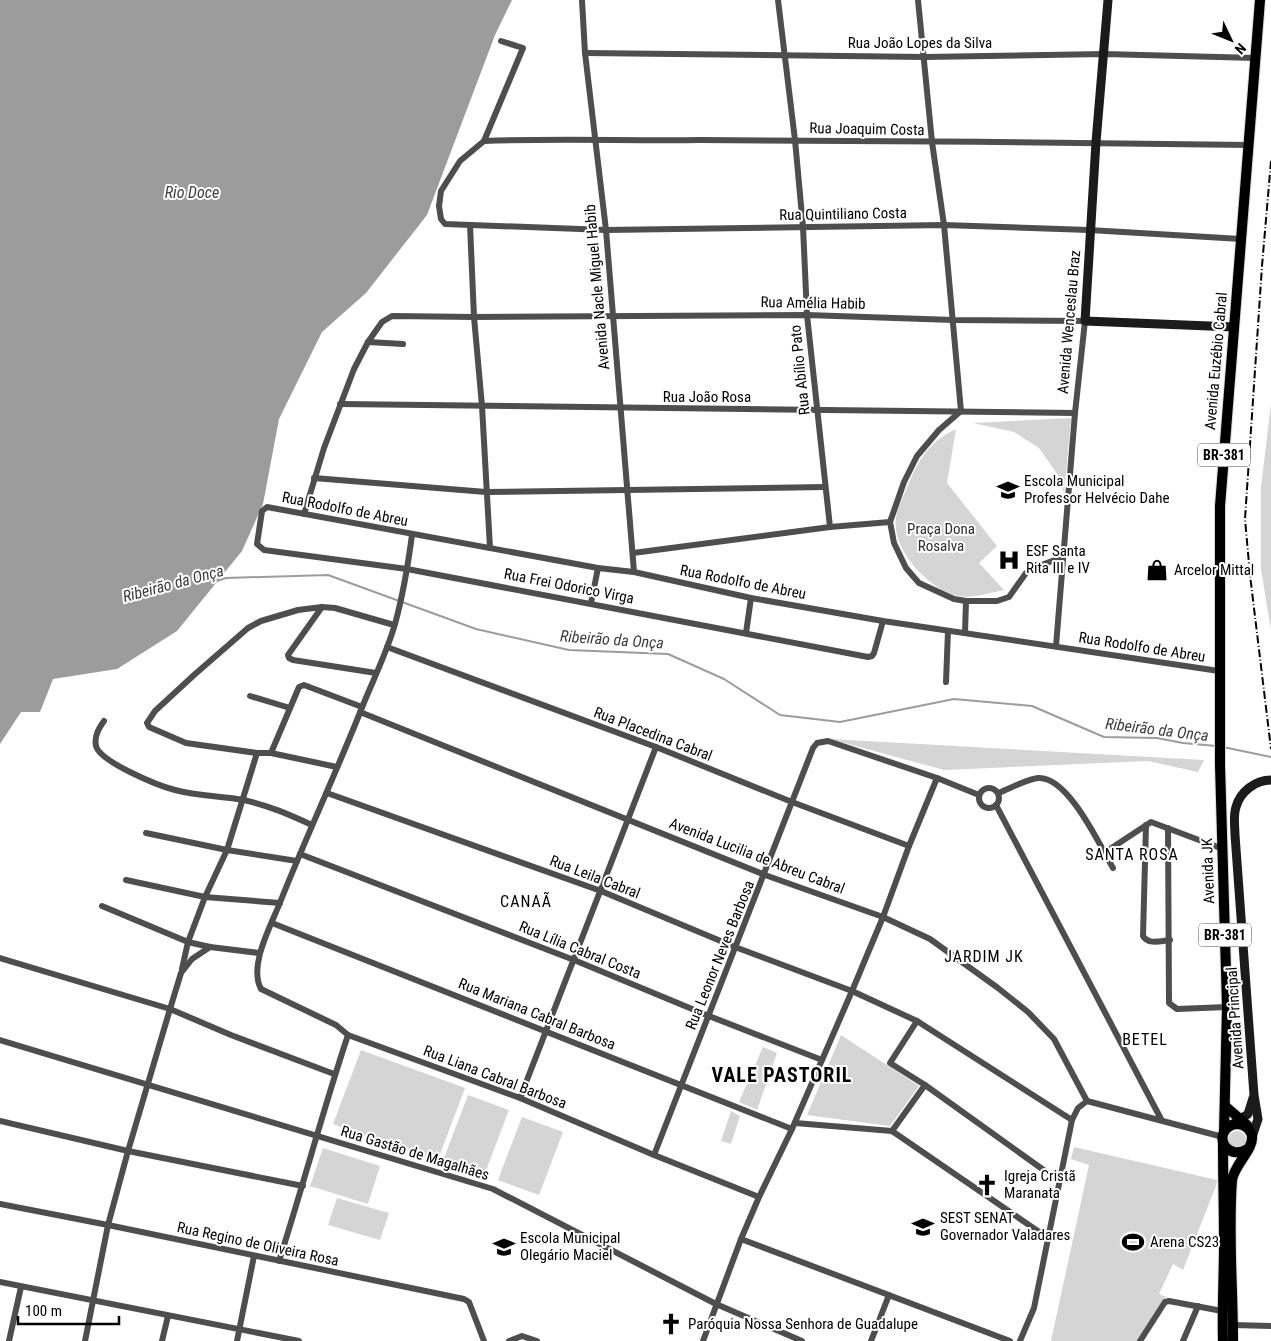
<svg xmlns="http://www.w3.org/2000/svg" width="1271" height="1341" font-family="'Roboto Condensed',sans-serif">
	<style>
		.green { fill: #d5d5d5 }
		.water { fill: #9c9c9c }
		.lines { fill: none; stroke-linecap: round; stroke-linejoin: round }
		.stream { stroke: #9c9c9c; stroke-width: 2 }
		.primary-casing { stroke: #dbdbdb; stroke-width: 12 }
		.street { stroke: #4e4e4e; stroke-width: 6 }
		.secondary { stroke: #1b1b1b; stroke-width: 9 }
		.primary { stroke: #000; stroke-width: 10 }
		.rail { stroke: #000; stroke-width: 2; stroke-dasharray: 8 2.5 1 2.5; stroke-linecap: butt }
		.labels { text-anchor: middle; stroke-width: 4; stroke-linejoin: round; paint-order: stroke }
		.shield { fill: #fff; stroke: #4c4c4c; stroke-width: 1 }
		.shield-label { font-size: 14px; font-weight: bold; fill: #000 }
		.street-label { font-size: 15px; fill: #000; stroke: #fff }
		.poi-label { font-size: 15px; fill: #000; stroke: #fff; text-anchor: start }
		.park-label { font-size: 15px; fill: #2c2c2c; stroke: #fff }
		.water-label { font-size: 16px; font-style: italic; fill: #3d3d3d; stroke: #fff }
		.neighbourhood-label { font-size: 16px; letter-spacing: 1px; fill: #000; stroke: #fff }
		.district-label { font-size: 20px; font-weight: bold; letter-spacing: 1px; fill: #000; stroke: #fff }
	</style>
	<rect width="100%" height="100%" fill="#fff"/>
	<g class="green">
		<path d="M1271,404v226l-10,-61v-82z"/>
		<path d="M1071,418l-7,79 -2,-16 -23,-33 -25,-16 -41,-9z"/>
		<path d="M956,429l-9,54 50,63 -18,17 25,27c-16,3 -34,10 -50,5 -28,-9 -63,-46 -58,-78 2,-11 8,-22 12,-32 10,-25 23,-45 48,-56z"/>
		<path d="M830,739l374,21 -6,12 -50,-11 -204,9z"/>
		<path d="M841,1035l78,51 -29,40 -83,-11z"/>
		<path d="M763,1047l14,6 -20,57 -18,-8z"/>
		<path d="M361,1050l104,38 -28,74 -104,-38z"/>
		<path d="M468,1095l41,15 -24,63 -41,-15z"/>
		<path d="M731,1111l9,5 -9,28 -10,-3z"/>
		<path d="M522,1117l41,15 -24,63 -41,-15z"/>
		<circle cx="1237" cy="1140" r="9"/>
		<path d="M1074,1147l143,33 -1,6 -33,84 -10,-6 -14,30 7,3 -28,44h-87l38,-176 -18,-6z"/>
		<path d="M323,1148l57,18 -12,38 -58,-18z"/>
		<path d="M337,1198l52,15 -9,27 -52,-15z"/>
	</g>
	<path class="water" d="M0,0h512l-17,35 -68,180 -61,78 -44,39 -43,87 -16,85 -21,47 -65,80 -60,38 -64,10 -13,33h-19l-21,32z"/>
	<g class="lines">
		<g class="stream">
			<path d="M217,581l9,-3 102,-3 148,54 93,21 99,4 56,25 56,36 60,7 114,-23 78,7 72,31 53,1 26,5 33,3"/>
			<path d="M1223,747l48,10"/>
		</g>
		<g class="primary-casing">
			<g id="primary">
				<path d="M1225,1106l22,19"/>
				<path d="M1224,1132l3,-125 -7,-242v-259l40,-506"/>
				<path d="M1223,1341c-1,-32 1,-65 1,-97 0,-34 -1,-67 -1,-101"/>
				<path d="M1233,1341c0,-53 -5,-108 -1,-161 2,-15 22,-31 20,-44 -3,-11 -16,-16 -25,-8 -13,13 4,32 20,21"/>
			</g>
		</g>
		<g class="street">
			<path d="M582,0l3,53 21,177 28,342"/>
			<path d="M778,0l17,140 8,87 4,88 23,212"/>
			<path d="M918,0l14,142 12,83 17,186 -22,19 -22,26 -13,26 -14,40 4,21 12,25 13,15 35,16 12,2h31l12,-4 17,-24 10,-6 27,-10"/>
			<path d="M501,41l22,7 -39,93 -24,20 -19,30 -2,15 2,13 4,5 161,6 338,-5 145,5 152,9"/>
			<path d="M585,53l340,4 179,-3 152,4"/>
			<path d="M484,141c72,-3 144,0 215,-1 183,0 367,3 550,5"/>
			<path d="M470,225l4,92 8,89 8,142"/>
			<path d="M368,342l35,2"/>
			<path d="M340,404l735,9"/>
			<path d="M314,478l172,14 339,-5"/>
			<path d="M304,514l20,-66 30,-79 14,-27 14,-20 10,-6 82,1 333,-2 146,5 132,1 -10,92 -19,233"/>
			<path d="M412,535c-4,30 -9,60 -17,89 -8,28 -21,54 -32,81 -26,66 -56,130 -82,195 -9,24 -33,65 -20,89l75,36 12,10 172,63 134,57 105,42"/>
			<path d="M633,553l197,-26 60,-5"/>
			<path d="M591,603l7,-35"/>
			<path d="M322,607l-34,48 1,3 4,2 83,13"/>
			<path d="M883,621l-9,32 -2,3 -4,1 -461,-88 -143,-19 -7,-6 5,-33 5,-4 331,61 36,4 117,26 132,23 336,50"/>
			<path d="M746,633l5,-35"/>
			<path d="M965,633l1,-32"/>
			<path d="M387,647l269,100 136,55 117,44"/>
			<path d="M946,682l2,-51"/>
			<path d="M250,696l40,12"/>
			<path d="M360,712l405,163 118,42 47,22 68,49 30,24 26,27 33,62"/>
			<path d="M104,721c-5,7 -10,15 -8,25 4,16 63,40 79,44 22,6 46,6 69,10 26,6 44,14 68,25"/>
			<path d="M271,753l28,-66 5,-2 58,22"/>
			<path d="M337,767l-66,-14h-14l-71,-10 -37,-16 -2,-4 8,-12 39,-36 54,-47 13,-7 37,-11 24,-3 13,1 59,17"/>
			<circle cx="989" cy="798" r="10"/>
			<path d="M327,793l274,98 134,56 117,44 65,30 155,99"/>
			<path d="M998,793c11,-4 29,-14 40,-15 30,-2 61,66 75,90"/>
			<path d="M996,805l165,314"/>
			<path d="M1146,825l-3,111c5,9 18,5 27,4"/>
			<path d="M1168,828l1,175 8,6 50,-2"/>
			<path d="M146,833l81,17 70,11"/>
			<path d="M1104,853l47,-31 72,27"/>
			<path d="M300,854l274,106 135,56 113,44"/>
			<path d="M126,880l79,17 75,6"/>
			<path d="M102,906l86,36 22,5 49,6"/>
			<path d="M272,923l520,206"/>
			<path d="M0,958l170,51 61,26 103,39"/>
			<path d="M182,969l6,-27 17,-45 22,-47 30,-97"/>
			<path d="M917,1021l-27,42 35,22 134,96"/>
			<path d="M0,1040l493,149 223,115 86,37"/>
			<path d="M520,1098l136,-351"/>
			<path d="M1087,1101l136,36"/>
			<path d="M0,1121l128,30 175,35"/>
			<path d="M795,1123l97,8 156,107"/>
			<path d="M892,1131l33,-46"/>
			<path d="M654,1155l159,-407 4,-5 11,-2 109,37 42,17"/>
			<path d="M0,1204l108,21 356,74 5,3 15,39"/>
			<path d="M741,1239l269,102"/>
			<path d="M279,1261c24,-75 44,-151 69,-226"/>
			<path d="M0,1282l299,59"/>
			<path d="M1233,1325l38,1"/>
			<path d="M9,1341l12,-54"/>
			<path d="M85,1341l23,-116 20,-74 42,-142 11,-36 11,-14 18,-12"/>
			<path d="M162,1341l6,-25"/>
			<path d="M237,1341l17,-85"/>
			<path d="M509,1341l13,-5 15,5"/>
			<path d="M703,1341l38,-102 18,-42 33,-68 60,-138 31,-74 26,-71 28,-68"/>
			<path d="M871,1341l18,-46"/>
			<path d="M1020,1341l14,-33 38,-188 6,-12 9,-7"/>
			<path d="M1140,1341l25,-39 4,-1 53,10"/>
			<path d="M1183,1341l15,-35"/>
		</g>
		<g class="secondary">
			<path d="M1108,0l-12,142 -11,179 149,6"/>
			<path d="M1236,1122l12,-8 5,-16"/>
			<path d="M1252,1137l6,-18 -4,-24 -19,-260c0,-8 -2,-19 1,-28 4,-15 19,-27 35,-27"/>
		</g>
		<use href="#primary" class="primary"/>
		<path class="rail" d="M1271,161l-9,105 -17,253 5,56 21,174"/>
	</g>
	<defs>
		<g id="school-bare" transform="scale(1.725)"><path d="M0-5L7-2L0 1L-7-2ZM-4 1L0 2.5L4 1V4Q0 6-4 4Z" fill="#000" stroke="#fff" stroke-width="2.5" paint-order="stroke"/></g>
		<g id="hospital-bare" transform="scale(1.725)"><path d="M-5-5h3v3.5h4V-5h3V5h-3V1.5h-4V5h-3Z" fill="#000" stroke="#fff" stroke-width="2.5" paint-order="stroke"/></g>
		<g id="shop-bare" transform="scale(1.725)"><path d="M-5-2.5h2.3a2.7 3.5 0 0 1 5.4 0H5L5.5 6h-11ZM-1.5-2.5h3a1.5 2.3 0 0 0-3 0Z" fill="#000" stroke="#fff" stroke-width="2.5" paint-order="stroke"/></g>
		<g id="church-bare" transform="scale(1.725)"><path d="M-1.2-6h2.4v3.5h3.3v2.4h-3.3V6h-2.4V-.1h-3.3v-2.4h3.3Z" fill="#000" stroke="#fff" stroke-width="2.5" paint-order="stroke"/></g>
		<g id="stadium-bare" transform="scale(1.725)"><path d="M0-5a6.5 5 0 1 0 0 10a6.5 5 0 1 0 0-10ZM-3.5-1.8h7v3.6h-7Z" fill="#000" stroke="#fff" stroke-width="2.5" paint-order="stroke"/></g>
	</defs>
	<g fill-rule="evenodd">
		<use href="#school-bare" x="1008" y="490"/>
		<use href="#hospital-bare" x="1009" y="560"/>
		<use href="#shop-bare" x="1157" y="570"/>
		<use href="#church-bare" x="987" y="1185"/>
		<use href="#school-bare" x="923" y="1227"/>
		<use href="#stadium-bare" x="1133" y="1242"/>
		<use href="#school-bare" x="504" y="1247"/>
		<use href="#church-bare" x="671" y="1324"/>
	</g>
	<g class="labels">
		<g class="shield">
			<rect x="1198" y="443.5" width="52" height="23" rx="4"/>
			<rect x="1199" y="923.5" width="52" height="23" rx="4"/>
		</g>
		<g class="shield-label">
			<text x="1224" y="460">BR-381</text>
			<text x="1225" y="940">BR-381</text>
		</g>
		<g class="street-label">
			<text x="920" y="48">Rua João Lopes da Silva</text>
			<text transform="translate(867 129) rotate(1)" y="5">Rua Joaquim Costa</text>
			<text transform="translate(843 214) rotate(-1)" y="5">Rua Quintiliano Costa</text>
			<text transform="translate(597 287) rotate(-95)" y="5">Avenida Nacle Miguel Habib</text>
			<text transform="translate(813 303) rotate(1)" y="5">Rua Amélia Habib</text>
			<text transform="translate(1069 322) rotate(-85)" y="5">Avenida Wenceslau Braz</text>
			<text transform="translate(1216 361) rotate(-85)" y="5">Avenida Euzébio Cabral</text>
			<text transform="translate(800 370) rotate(-96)" y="5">Rua Abílio Pato</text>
			<text x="707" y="402">Rua João Rosa</text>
			<text transform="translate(345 509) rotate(11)" y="5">Rua Rodolfo de Abreu</text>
			<text transform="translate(743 582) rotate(11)" y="5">Rua Rodolfo de Abreu</text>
			<text transform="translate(569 586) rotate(11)" y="5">Rua Frei Odorico Virga</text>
			<text transform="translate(1142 647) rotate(9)" y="5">Rua Rodolfo de Abreu</text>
			<text transform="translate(653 734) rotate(21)" y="5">Rua Placedina Cabral</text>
			<text transform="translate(757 856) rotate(21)" y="5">Avenida Lucilia de Abreu Cabral</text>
			<text transform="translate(1208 871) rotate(-92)" y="5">Avenida JK</text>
			<text transform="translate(595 877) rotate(21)" y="5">Rua Leila Cabral</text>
			<text transform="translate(580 950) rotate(22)" y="5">Rua Lília Cabral Costa</text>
			<text transform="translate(720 955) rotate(-68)" y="5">Rua Leonor Neves Barbosa</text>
			<text transform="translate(537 1014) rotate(22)" y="5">Rua Mariana Cabral Barbosa</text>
			<text transform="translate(1235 1018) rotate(-94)" y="5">Avenida Principal</text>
			<text transform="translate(495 1077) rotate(21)" y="5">Rua Liana Cabral Barbosa</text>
			<text transform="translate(415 1153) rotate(17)" y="5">Rua Gastão de Magalhães</text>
			<text transform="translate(258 1244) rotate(12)" y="5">Rua Regino de Oliveira Rosa</text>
		</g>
		<g class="poi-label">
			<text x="1024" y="486">Escola Municipal<tspan x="1024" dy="17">Professor Helvécio Dahe</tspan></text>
			<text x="1026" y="556">ESF Santa<tspan x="1026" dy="17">Rita III e IV</tspan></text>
			<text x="1174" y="575">Arcelor Mittal</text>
			<text x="1004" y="1181">Igreja Cristã<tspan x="1004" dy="17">Maranata</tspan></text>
			<text x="940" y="1223">SEST SENAT<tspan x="940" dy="17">Governador Valadares</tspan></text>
			<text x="520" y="1243">Escola Municipal<tspan x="520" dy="17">Olegário Maciel</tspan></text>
			<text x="1150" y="1247">Arena CS23</text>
			<text x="688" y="1329">Paróquia Nossa Senhora de Guadalupe</text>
		</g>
		<g class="park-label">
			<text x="941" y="534">Praça Dona<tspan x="941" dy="17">Rosalva</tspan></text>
		</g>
		<g class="water-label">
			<text x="192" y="198">Rio Doce</text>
			<text transform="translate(173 583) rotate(-15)" y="6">Ribeirão da Onça</text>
			<text transform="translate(612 639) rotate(4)" y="6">Ribeirão da Onça</text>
			<text transform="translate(1157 729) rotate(7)" y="6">Ribeirão da Onça</text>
		</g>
		<g class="neighbourhood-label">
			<text x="1132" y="860">SANTA ROSA</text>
			<text x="526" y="907">CANAÃ</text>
			<text x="984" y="962">JARDIM JK</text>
			<text x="1145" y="1045">BETEL</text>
		</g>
		<g class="district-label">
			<text x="782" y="1082">VALE PASTORIL</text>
		</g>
	</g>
	<g transform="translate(1231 40) rotate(133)" stroke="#ffffff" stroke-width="4" paint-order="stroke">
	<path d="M0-4L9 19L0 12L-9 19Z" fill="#000000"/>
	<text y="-8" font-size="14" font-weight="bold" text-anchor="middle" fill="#000000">N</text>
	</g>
	<path d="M18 1316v8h101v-8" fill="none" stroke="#000000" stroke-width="2.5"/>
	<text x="25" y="1316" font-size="15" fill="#000000" stroke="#ffffff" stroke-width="4" paint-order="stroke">100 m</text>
</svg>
